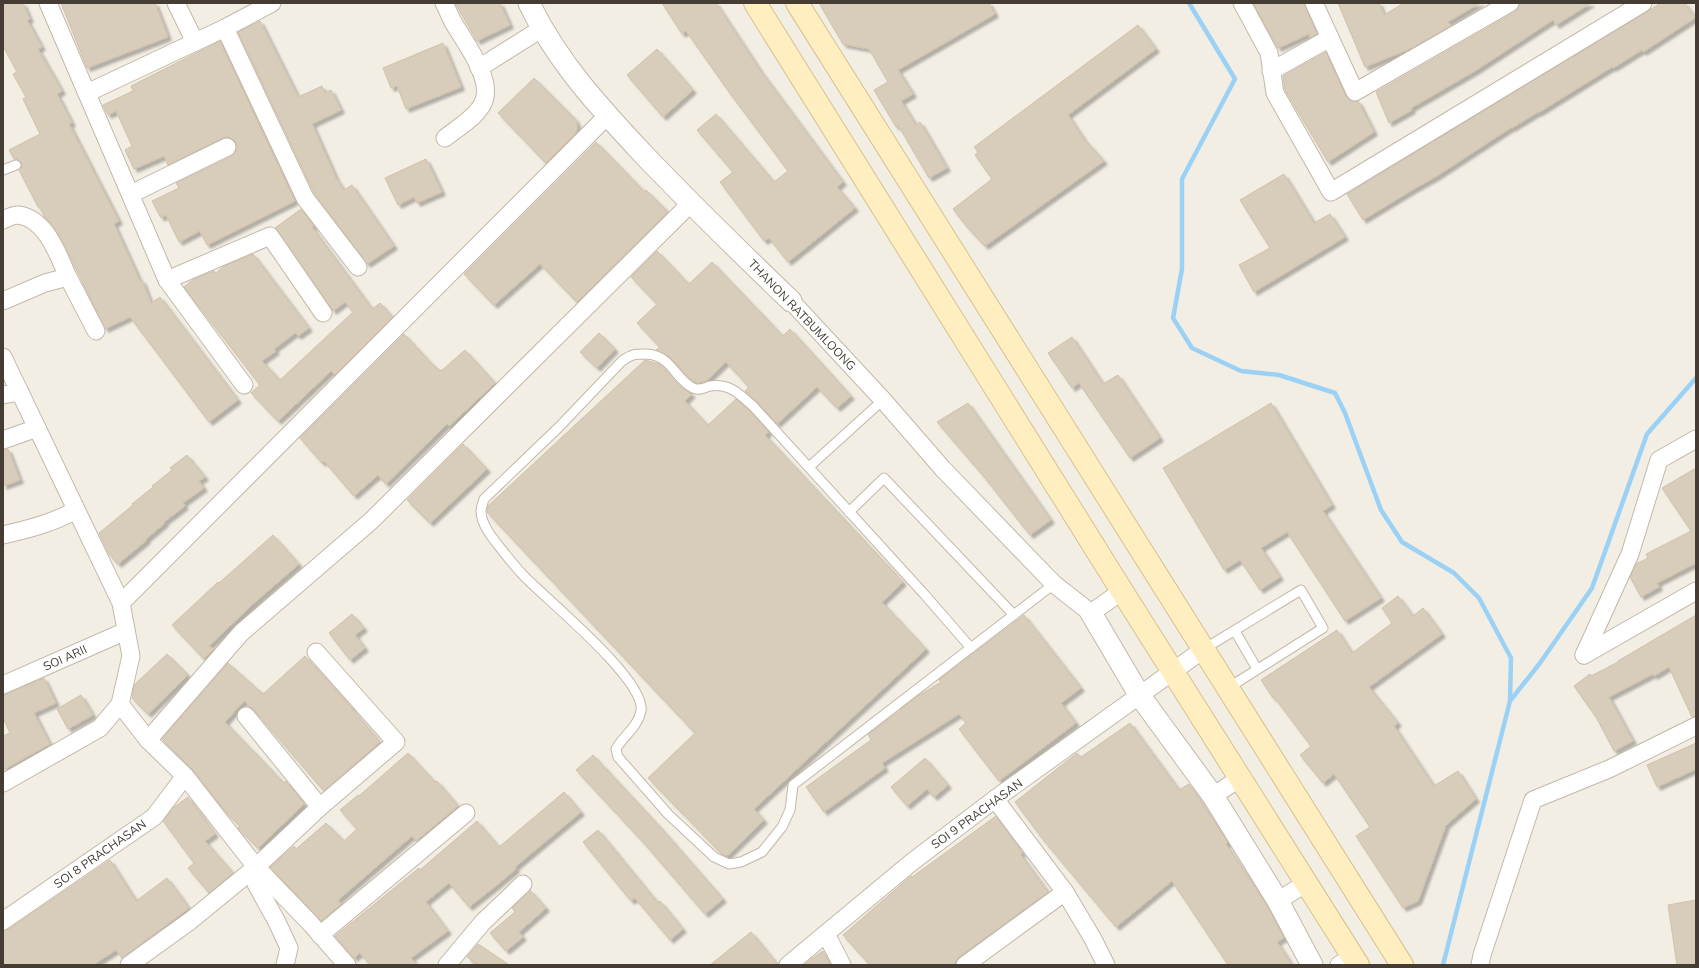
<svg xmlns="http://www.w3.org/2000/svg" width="1699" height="968" font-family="Mulish,sans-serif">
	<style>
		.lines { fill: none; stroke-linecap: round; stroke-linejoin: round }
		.stream { stroke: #9ad1f5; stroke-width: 4.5 }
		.building { fill: #d8ccba; stroke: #d0c1aa; filter: url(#shadow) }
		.service-casing { stroke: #c2b8a8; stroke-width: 11 }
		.minor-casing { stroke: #c2b8a8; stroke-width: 19 }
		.tertiary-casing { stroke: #c2b8a8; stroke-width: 23 }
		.secondary-casing { stroke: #d6c28f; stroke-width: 24 }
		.service { stroke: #fff; stroke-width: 9 }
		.minor { stroke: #fff; stroke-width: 17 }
		.tertiary { stroke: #fff; stroke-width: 21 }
		.secondary { stroke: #ffefc0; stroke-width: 22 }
		.labels { text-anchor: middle; stroke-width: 4; stroke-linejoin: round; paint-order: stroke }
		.street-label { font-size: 12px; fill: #453d33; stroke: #fff }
	</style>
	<defs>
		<filter id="shadow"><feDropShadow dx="3.5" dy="3.5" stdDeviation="1" flood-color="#0004"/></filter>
	</defs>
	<rect width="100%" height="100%" fill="#f3eee3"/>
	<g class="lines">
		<g class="stream">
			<path d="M1189,3l46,76 -53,100v90l-9,49 19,30 49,23 38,4 56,18 10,20 36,97 21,32 52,31 25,25 32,60 -1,43"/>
			<path d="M1443,965l67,-264 30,-38 52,-75 55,-154 49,-56"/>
		</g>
	</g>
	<g class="building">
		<path d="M3,3h20l7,16 -3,1 15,27 -4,2 24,42 -5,3 15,29 -3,1 50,97 -5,3 26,57 2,-1 9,23 9,-6 78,103 -29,22 -79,-105 -25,12 -41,-85 -12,-20 -7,-6 -5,-11h-2l-19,-37 3,-4 -1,-4 -4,-3h-3l-5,-9 31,-16 -17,-35 3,-2 -13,-23 4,-2 -14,-26z"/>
		<path d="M61,3h94l13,34 -81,31z"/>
		<path d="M455,3h45l10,22 -33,16z"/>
		<path d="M662,3h54l44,67 83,112 -6,5 18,21 -67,54 -19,-24 -5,3 -44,-59 13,-10 -36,-42 19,-16 58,68 14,-11 -59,-79 -43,-61 -4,3z"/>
		<path d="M819,3h170l6,11 -97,56 15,24 -12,7 15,24 4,-3 27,46 -18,10 -31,-53 -2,2 -22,-37 14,-8 -19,-33 -26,-5z"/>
		<path d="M1253,3h51l13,31 -7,4 -1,-4 -31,14z"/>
		<path d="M1338,3h41l5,12 20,-12h76l-32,19 3,4 -39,22 -47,19z"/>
		<path d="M1521,3h70l-35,22 -3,-5 -78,51 -64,37 1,2 -23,13 -13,-31 139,-80z"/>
		<path d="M1661,3h24l10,15 -52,34 -1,-2 -29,18 -1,-1 -74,46v-1l-26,16v-1l-75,49 -25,14 -49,30 -16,-26z"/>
		<path d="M260,21l38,76 24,-11 3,7 6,-3 10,20 -29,14 24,54 8,12 8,-5 42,61 -27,18 -53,-71 -76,-161z"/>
		<path d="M1138,25l18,24 -88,66 16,24 20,22 -119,85 -18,-19 -14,-18 39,-30 -17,-24 3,-3 -4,-5z"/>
		<path d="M220,41l75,160 -88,44 -7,-14 -21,11 -13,-27 -5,3 -9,-17 27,-13 -3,-5 56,-27 5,-8 -1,-6 -8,-5 -5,1 -55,27 -4,-9 -30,13 -9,-19 7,-4 -16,-35 -8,4 -5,-10 30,-14 -2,-5z"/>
		<path d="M443,43l18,44 -55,22 -9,-23 -6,2 -8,-20z"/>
		<path d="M657,49l36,41 -30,27 -36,-42z"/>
		<path d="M1326,52l20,44 4,5h8l16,31 -46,30 -43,-72 -2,-14z"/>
		<path d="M534,78l41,41 2,4v6l-2,5 -29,29 -48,-50z"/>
		<path d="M596,142l49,50 1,-2 22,22 -91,90 -37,-38 -46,41 -30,-31z"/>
		<path d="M426,159l16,33 -25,11 -3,-6 -16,8 -13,-27z"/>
		<path d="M1284,174l30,49 16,-9 15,23 -91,55 -15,-27 31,-17 -30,-48z"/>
		<path d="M301,209l13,17 -2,1 60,82 8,-6 13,14 -58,58 -4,-4 -53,50 -27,-28 9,-8 -76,-98 10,-8 20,-8 2,2 8,-7 29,-12 56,74 -11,8 -3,-3 -21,16 2,2 -14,10 18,19 73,-68 -8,-10 -12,9 -58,-83z"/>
		<path d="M657,251l32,33 23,-22 71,74 7,-7 61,67 -14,12 -20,-21 -40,37 -20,-22 -12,-11 4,-4 -23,-25 -20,19 -8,2 -8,-4 -19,-21 -15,-8 4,-3 -23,-24 20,-19 -26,-27z"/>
		<path d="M599,333l16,16 -18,19 -17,-16z"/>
		<path d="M404,334l29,31 8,6 24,-21 30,33 -46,43 -2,-2 -61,60 -8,-9 -24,21 -30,-35 -2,2 -22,-25z"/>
		<path d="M1072,337l31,47 15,-9 42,63 -30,20 -51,-75 -7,5 -24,-35z"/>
		<path d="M645,360l14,4 23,24 10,6 -7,7 23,24 28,-26 13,11 20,22 -4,3 138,147 -21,20 44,47 -172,160 10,11 -37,36 -5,-2 -74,-76 47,-45 -208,-221 1,-6z"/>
		<path d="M968,403l83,117 -21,15 -49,-62 -44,-51z"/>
		<path d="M1271,403l61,102 -9,6 58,87 -36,23 -58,-89 -26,16 19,29 -20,13 -20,-30 -16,10 -61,-102z"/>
		<path d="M463,444l24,25 -57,54 -23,-23z"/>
		<path d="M8,449l12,31 -17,6v-36z"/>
		<path d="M187,455l18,22 -6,4 5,7 -21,15 2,3 -21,16 1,1 -19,16 1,1 -29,24 -9,-10 -10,-21 34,-28 -1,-1 21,-17 -1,-1 20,-16 -2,-2z"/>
		<path d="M1696,468v95l-39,20 2,4 -18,10 -11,-20 6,-13 12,-6 -2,-4 45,-23 -29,-43z"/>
		<path d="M273,535l26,29 -46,40 -44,42 5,3 -10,10 -32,-34 46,-43 1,1z"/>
		<path d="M1398,596l15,20 10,-8 19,26 -73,53 29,36 -4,3 40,60 24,-15 18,28 -30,26 -28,76 -15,7 -47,-72 14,-9 -36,-53 -11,9 -23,-28 11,-9 -37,-49 -1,1 -12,-18 76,-50 15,23 40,-30 -10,-15z"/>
		<path d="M352,614l12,14 -9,7 10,13 -15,12 -21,-27z"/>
		<path d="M1024,615l57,73 -20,15 15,20 -77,58 -40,-52 7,-6 -7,-9 -77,49 3,5 -61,44 -18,-25 65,-47 -3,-6 33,-24v-1l15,-12 25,-15 -2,-2z"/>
		<path d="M1696,615v101l-4,1 -23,-50 -15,9 -1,-2 -44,23 24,44 -19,10 -18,-34 -22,-31 16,-12 1,2 27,-14v-1z"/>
		<path d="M167,654l21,21 -40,39 -16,-16 2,-13z"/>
		<path d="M305,656l48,53h-1l28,33 -56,49 -70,-81 -10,-9 -19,21 59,61 2,-2 2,3 16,20 -46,44 -20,-20 2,-2 -16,-16 -31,-40 -31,-31 66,-76 35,31z"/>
		<path d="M44,678l12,25 -22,10 16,31 -47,26v-34l7,-3 -7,-15v-23z"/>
		<path d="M81,695l12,20 -25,14 -11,-20z"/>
		<path d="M1130,723l49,67 10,-6 34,51 5,7 -2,2 43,65 15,29 -7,4 15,23h-64l-56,-84 -56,46 -75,-90 -26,-35 62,-49 4,4z"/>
		<path d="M1696,743v26l-39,18 -10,-22z"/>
		<path d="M408,753l27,29 2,-1 21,25 -42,35 -4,-5 -74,64 3,4 -20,17 -51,-54 24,-21 2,3 30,-26 18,18 13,-12 -17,-19 18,-15 1,1z"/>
		<path d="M593,755l67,72 63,72 -18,15 -62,-72 -67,-72z"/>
		<path d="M925,758l23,27 -14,12 -7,-8 -20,17 -16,-19z"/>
		<path d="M564,792l17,20 -66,55 1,2 -19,16 -28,22 -20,-24 -23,19 22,29 -37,27 6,7h-47l-10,-12 -6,5 -19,-22 84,-68 1,2 57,-49 22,26z"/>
		<path d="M188,797l27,37 -10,7 28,32 -24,20 -21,-25 6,-5 -31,-42 11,-14z"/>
		<path d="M996,816l26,36 -1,3 27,37 -89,65 -6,8h-83l-27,-30 68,-59 1,1z"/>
		<path d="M598,830l60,73 2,-2 23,28 -13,11 -35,-42 -4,3 -48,-59z"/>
		<path d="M110,860l26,41 31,-23 22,30 -67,50 -6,-8 -23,15h-90v-34l6,-2z"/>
		<path d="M530,890l16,18 -27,24 4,5 -17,14 -16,-18 25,-21 -3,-4z"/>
		<path d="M1696,900v65h-19l-9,-60z"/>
		<path d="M751,932l27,33h-68z"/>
		<path d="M478,944l31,21h-30l-12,-8z"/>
		<path d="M823,951l8,14h-27l6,-5z"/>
	</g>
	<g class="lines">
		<g class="service-casing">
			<g id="service">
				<path d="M3,170l13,-5"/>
				<path d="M809,467l74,-67"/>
				<path d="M849,512l35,-34 130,137"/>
				<path d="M1235,631l22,38"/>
				<path d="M971,648l-46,-53 -172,-189c-14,-12 -23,-23 -43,-20 -6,2 -11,5 -17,2 -19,-10 -21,-32 -46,-34 -13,0 -15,0 -25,7l-63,66 -75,72c-1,4 -3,8 -3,12 0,14 13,29 21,39 7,9 14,18 22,26 23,24 122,104 117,135 -3,16 -18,25 -25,38l2,8 50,57 46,43 15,7 12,-2 21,-10 20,-25 8,-17 3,-25c87,-68 174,-134 261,-201"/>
				<path d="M1204,649l97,-59 22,38 -95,60"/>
			</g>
		</g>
		<g class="minor-casing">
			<g id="minor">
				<path d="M48,3l119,277 77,105"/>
				<path d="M176,3l19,39"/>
				<path d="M444,3c3,6 6,13 9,19 12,21 43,60 29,83 -8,14 -25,23 -37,33"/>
				<path d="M1242,3l27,50 6,40 56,99 312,-189"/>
				<path d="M1314,3l41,89 155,-89"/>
				<path d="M225,28l80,170 53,69"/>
				<path d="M479,68l62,-39"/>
				<path d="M1271,71l59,-33"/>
				<path d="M87,93l138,-65 47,-25"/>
				<path d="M131,194l96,-47"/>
				<path d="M3,220c4,-2 10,-5 15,-5 28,3 40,40 50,62l-23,6 -42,18"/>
				<path d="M68,277l28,54"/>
				<path d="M167,280l103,-44 53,77"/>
				<path d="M791,301l92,99 60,69 111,115 37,29 31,-22"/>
				<path d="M3,357l118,246 10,53 -11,48 -20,24 -97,55"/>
				<path d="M3,395l17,-3"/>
				<path d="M3,440l34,-12"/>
				<path d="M3,535c26,-6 50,-12 73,-25"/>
				<path d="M121,603l486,-487"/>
				<path d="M1584,655l46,-101 29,-94 37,-21"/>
				<path d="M1584,655l112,-64"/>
				<path d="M3,685l123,-54"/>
				<path d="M120,704l28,36 37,36 71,91 55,57 36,41"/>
				<path d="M246,716l74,91"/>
				<path d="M148,740l93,-107 130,-112 319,-317"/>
				<path d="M1213,796l27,-18"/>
				<path d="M995,799l70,93 28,47 13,26"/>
				<path d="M256,867v17l21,38 12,26 -4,17"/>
				<path d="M1278,901l28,-18"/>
				<path d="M3,921l151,-104 31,-41"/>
				<path d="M826,934l16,31"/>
				<path d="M320,935l146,-122"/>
				<path d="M129,965l61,-44 66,-54 64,-60 76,-65 -80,-90"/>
				<path d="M447,965l36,-43 40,-38"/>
				<path d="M788,965l124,-103 83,-63 209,-150"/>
				<path d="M965,965l100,-73"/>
				<path d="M1339,965l14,-8"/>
				<path d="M1480,965l2,-10 51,-155 76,-31 87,-43"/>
			</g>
		</g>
		<g class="tertiary-casing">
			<g id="tertiary">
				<path d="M529,3c28,59 72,106 116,153 48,50 97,98 146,145"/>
				<path d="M1091,613l49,83 73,100 65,105 34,64"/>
			</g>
		</g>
		<g class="secondary-casing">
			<g id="secondary">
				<path d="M755,3l367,588 236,374"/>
				<path d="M797,3l605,962"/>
			</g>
		</g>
		<use href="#service" class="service"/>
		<use href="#minor" class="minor"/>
		<use href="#tertiary" class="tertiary"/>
		<use href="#secondary" class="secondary"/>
	</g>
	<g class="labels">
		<g class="street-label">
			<text transform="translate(802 315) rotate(46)" y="4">THANON RATBUMLOONG</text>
			<text transform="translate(65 658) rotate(-24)" y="4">SOI ARII</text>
			<text transform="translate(977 814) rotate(-36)" y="4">SOI 9 PRACHASAN</text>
			<text transform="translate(100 854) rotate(-35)" y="4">SOI 8 PRACHASAN</text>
		</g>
	</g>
	<rect width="1699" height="968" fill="none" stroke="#453d33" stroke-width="8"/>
</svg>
